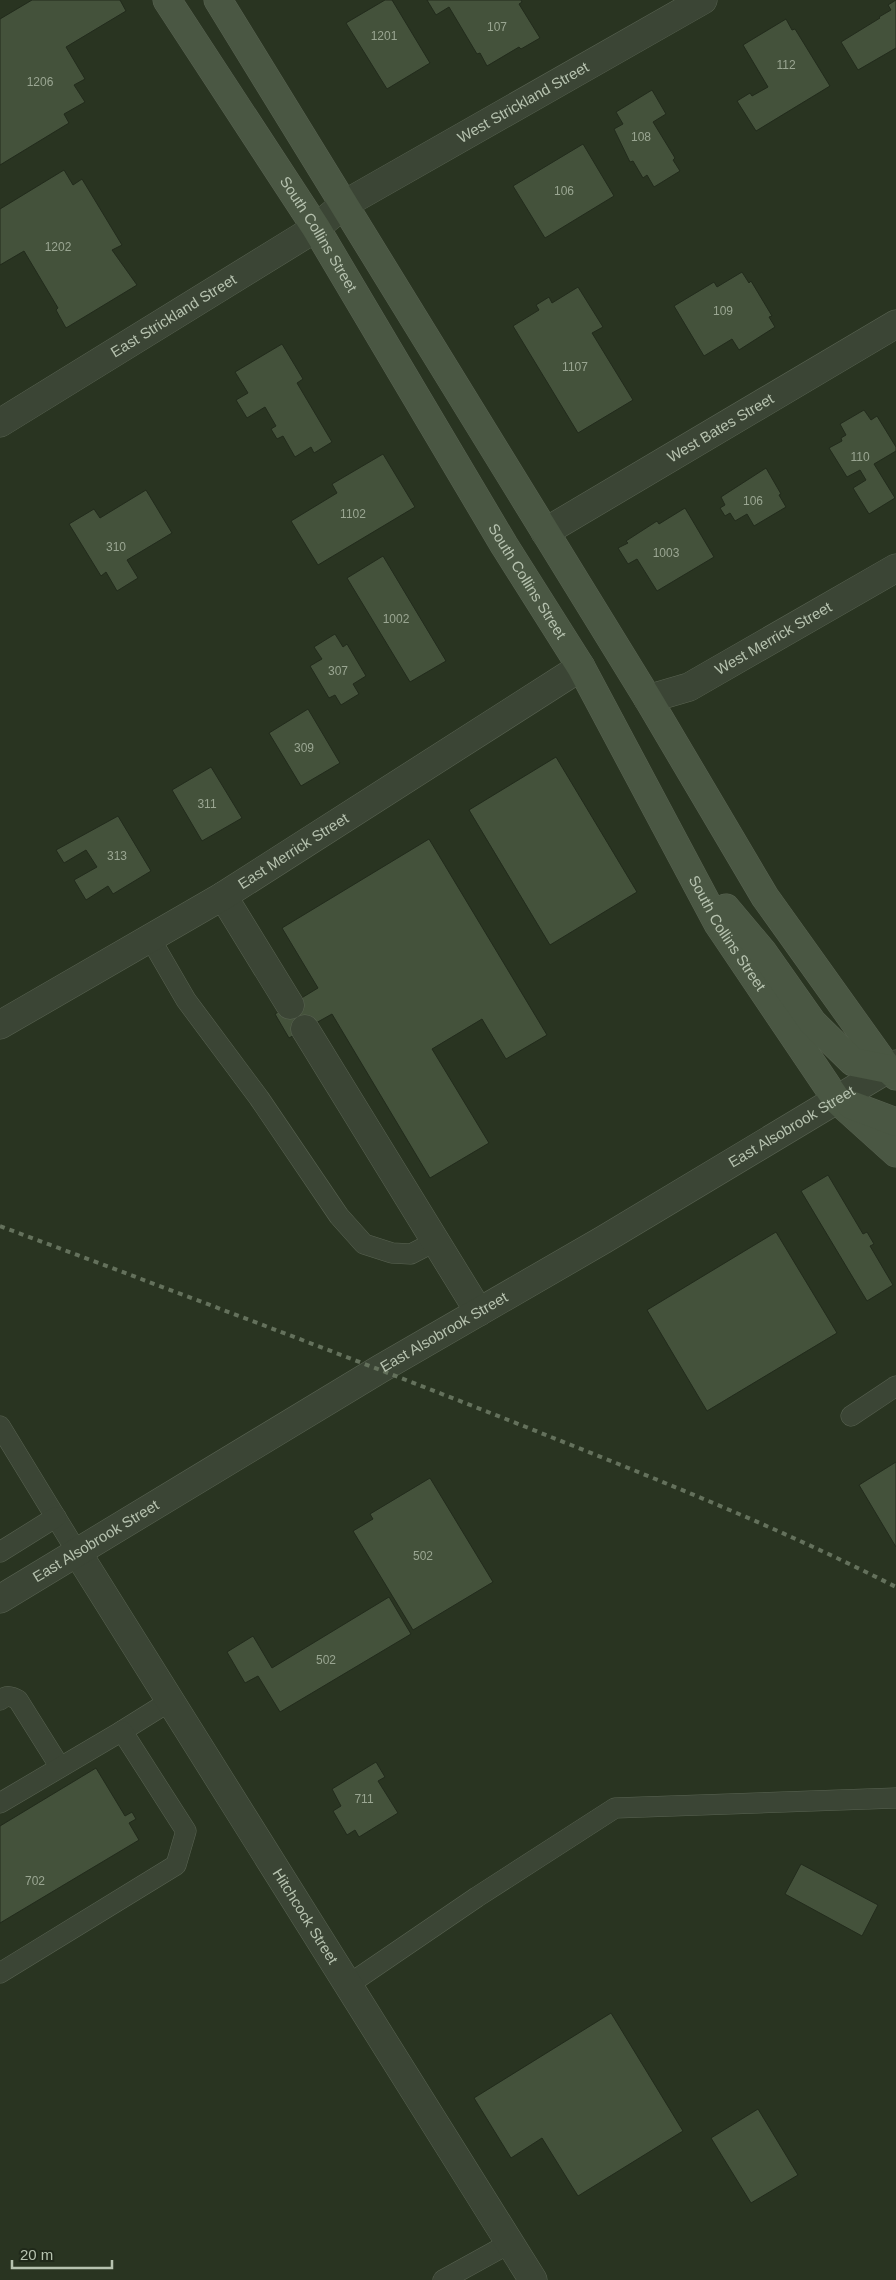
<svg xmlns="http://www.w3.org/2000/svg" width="896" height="2280" font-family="Arial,sans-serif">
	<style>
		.building { fill: #44523b; stroke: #222b1c }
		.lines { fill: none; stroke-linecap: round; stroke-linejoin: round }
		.service-casing { stroke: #596352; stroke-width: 21 }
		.minor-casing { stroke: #596352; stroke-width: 29 }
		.tertiary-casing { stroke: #596352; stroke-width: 29 }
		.secondary-casing { stroke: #596352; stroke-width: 29 }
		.service { stroke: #3b4535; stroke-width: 20 }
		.minor { stroke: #3b4535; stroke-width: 28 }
		.tertiary { stroke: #3b4535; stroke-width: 28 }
		.secondary { stroke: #4a5743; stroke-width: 28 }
		.rail { stroke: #64715c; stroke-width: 4; stroke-dasharray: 5 5; stroke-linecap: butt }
		.labels { text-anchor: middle; stroke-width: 5; stroke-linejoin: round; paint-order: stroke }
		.number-label { font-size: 12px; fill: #9aa692 }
		.street-label { font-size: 15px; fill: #b6c2af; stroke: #20291a }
	</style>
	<rect width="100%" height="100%" fill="#293421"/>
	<g class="building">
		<path d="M32,0h88l6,11 -60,36 19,32 -11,6 11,17 -21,12 5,9 -69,42v-146z"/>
		<path d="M385,0h7l38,63 -43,26 -41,-66z"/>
		<path d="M427,0h94l1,2 -3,2 21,34 -19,11 -2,-2 -32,19 -7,-13 -3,1 -28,-47 -13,8z"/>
		<path d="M896,0v48l-38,22 -17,-28 39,-24 -1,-1 12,-7 -3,-5z"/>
		<path d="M786,19l6,11 3,-1 35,57 -74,45 -19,-30 13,-8 2,3 16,-9 -25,-42z"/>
		<path d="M652,90l14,24 -13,8 22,36 -2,2 7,11 -26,16 -7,-12 -4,3 -10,-17 -3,1 -16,-33 9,-5 -7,-12z"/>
		<path d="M583,144l31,52 -69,42 -32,-52z"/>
		<path d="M64,170l9,15 9,-6 40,66 -10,5 25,35 -71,43 -10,-18 2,-2 -34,-57 -24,14v-56z"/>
		<path d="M742,272l7,11 2,-2 21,35 -3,1 6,10 -36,23 -7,-11 -28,17 -30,-50 40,-24 3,5z"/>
		<path d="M578,287l25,40 -11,6 41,67 -55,33 -65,-107 26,-16 -3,-5 13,-8 3,6z"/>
		<path d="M282,344l21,35 -6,4 35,59 -18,11 -3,-6 -16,10 -12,-21 -6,3 -6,-10 5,-3 -11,-19 -18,11 -11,-18 12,-7 -13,-21z"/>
		<path d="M864,410l7,10 6,-4 19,31v4l-22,13 21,34 -26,16 -16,-26 13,-8 -6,-10 -13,7 -18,-29 13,-7 -1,-3 5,-3 -6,-11z"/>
		<path d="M383,454l32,53 -97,58 -27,-44 46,-28 -5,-9z"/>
		<path d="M766,468l15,26 -2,1 7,12 -32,19 -7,-12 -12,7 -5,-8 -5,3 -5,-8 5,-3 -4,-8z"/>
		<path d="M146,490l26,43 -45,27 11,18 -21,13 -11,-19 -5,4 -32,-52 25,-15 6,9z"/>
		<path d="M685,508l29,49 -57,34 -20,-32 -9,5 -10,-16 10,-5 -2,-2 31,-20 2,3z"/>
		<path d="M383,556l63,105 -36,21 -63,-104z"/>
		<path d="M335,634l8,13 4,-3 19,32 -13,8 6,10 -18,11 -6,-10 -6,3 -19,-32 12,-7 -8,-12z"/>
		<path d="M308,709l32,54 -39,23 -32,-53z"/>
		<path d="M556,757l81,135 -87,53 -81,-135z"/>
		<path d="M211,767l31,51 -40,23 -30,-51z"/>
		<path d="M118,816l33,55 -38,23 -5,-8 -22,14 -12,-20 23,-13 -11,-17 -22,13 -8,-13z"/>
		<path d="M429,839l118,196 -41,24 -24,-40 -50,30 57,94 -59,35 -98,-164 -43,24 -14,-24 43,-26 -36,-60z"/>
		<path d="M828,1175l35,59 4,-2 7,12 -4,2 23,39 -26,16 -66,-110z"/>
		<path d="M776,1232l61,101 -130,78 -60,-101z"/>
		<path d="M896,1462v85l-37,-62z"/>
		<path d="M430,1478l63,104 -80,48 -60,-99 20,-12 -3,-5z"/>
		<path d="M389,1597l22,37 -131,78 -22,-36 -13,7 -18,-31 26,-16 19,32z"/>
		<path d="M376,1762l9,15 -7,4 20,32 -39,24 -4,-7 -8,5 -14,-24 8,-5 -9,-17z"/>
		<path d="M96,1768l29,48 7,-4 4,7 -7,4 10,17 -139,83v-97z"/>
		<path d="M801,1864l77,41 -16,31 -77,-42z"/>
		<path d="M611,2013l72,118 -105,65 -36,-58 -31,20 -37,-60z"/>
		<path d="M758,2109l40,66 -47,28 -40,-65z"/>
	</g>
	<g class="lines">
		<g class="service-casing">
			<g id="service">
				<path d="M150,938l36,62 73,98 80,118 25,28 28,9 19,1 25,-13"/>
				<path d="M851,1416l45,-30"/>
				<path d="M0,1426l77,126"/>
				<path d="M0,1552l56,-35"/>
				<path d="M0,1700c7,-5 11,-4 18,0l42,67"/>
				<path d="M122,1731l48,-30"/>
				<path d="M0,1803l122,-72 64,100 -10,34 -176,108"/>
				<path d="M348,1985l129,-88 138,-89 281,-10"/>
				<path d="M443,2280l67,-37"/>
			</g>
		</g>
		<g class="minor-casing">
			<g id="minor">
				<path id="s1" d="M0,423l316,-195 27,-23 360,-205"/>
				<path id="s2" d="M545,532l351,-208"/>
				<path id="s3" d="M648,699l41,-12 207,-119"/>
				<path d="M223,896l67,109"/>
				<path id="s4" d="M0,1025l223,-129 358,-229"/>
				<path d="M305,1029l174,283"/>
				<path id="s5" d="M77,1552l456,728"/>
			</g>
		</g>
		<g class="tertiary-casing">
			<g id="tertiary">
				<path id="s6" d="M0,1599l380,-230 223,-129 293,-176"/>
			</g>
		</g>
		<g class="secondary-casing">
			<g id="secondary">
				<path id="s7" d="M167,0l149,228 188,317 77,122 137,257 118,175 60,54"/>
				<path d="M218,0l430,699 117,198 123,172 8,7"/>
				<path d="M726,908l37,44 50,71 40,39 35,7"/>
				<path d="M851,1105l45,17"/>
			</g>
		</g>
		<use href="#service" class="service"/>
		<use href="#minor" class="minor"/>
		<use href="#tertiary" class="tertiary"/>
		<use href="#secondary" class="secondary"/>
		<path class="rail" d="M0,1226c176,66 352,132 526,201 125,50 250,99 370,160"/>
	</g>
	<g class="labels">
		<g class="number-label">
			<text x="497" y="31">107</text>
			<text x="384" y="40">1201</text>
			<text x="786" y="69">112</text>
			<text x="40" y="86">1206</text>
			<text x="641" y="141">108</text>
			<text x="564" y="195">106</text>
			<text x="58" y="251">1202</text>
			<text x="723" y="315">109</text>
			<text x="575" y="371">1107</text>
			<text x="860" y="461">110</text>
			<text x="753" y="505">106</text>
			<text x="353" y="518">1102</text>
			<text x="116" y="551">310</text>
			<text x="666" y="557">1003</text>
			<text x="396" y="623">1002</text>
			<text x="338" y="675">307</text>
			<text x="304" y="752">309</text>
			<text x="207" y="808">311</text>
			<text x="117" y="860">313</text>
			<text x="423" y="1560">502</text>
			<text x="326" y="1664">502</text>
			<text x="364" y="1803">711</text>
			<text x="35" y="1885">702</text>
		</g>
		<g class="street-label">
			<text dy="5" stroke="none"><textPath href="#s1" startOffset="614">West Strickland Street</textPath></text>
			<text dy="5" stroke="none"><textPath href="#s7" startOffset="279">South Collins Street</textPath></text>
			<text dy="5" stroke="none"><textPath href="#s1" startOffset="204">East Strickland Street</textPath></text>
			<text dy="5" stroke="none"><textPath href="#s2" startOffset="204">West Bates Street</textPath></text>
			<text dy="5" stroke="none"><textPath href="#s7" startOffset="684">South Collins Street</textPath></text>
			<text dy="5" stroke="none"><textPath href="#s3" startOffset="140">West Merrick Street</textPath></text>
			<text dy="5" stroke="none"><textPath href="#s4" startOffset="341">East Merrick Street</textPath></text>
			<text dy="5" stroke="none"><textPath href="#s7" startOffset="1089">South Collins Street</textPath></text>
			<text dy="5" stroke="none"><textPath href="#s6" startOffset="922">East Alsobrook Street</textPath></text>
			<text dy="5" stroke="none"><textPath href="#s6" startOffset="518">East Alsobrook Street</textPath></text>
			<text dy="5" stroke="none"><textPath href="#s6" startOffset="112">East Alsobrook Street</textPath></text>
			<text dy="5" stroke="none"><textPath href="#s5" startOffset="430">Hitchcock Street</textPath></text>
		</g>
	</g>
	<path d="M12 2260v8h100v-8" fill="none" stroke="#b6c2af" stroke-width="2.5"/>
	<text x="20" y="2260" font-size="15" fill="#b6c2af" stroke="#20291a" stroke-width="4" paint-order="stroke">20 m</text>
</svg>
